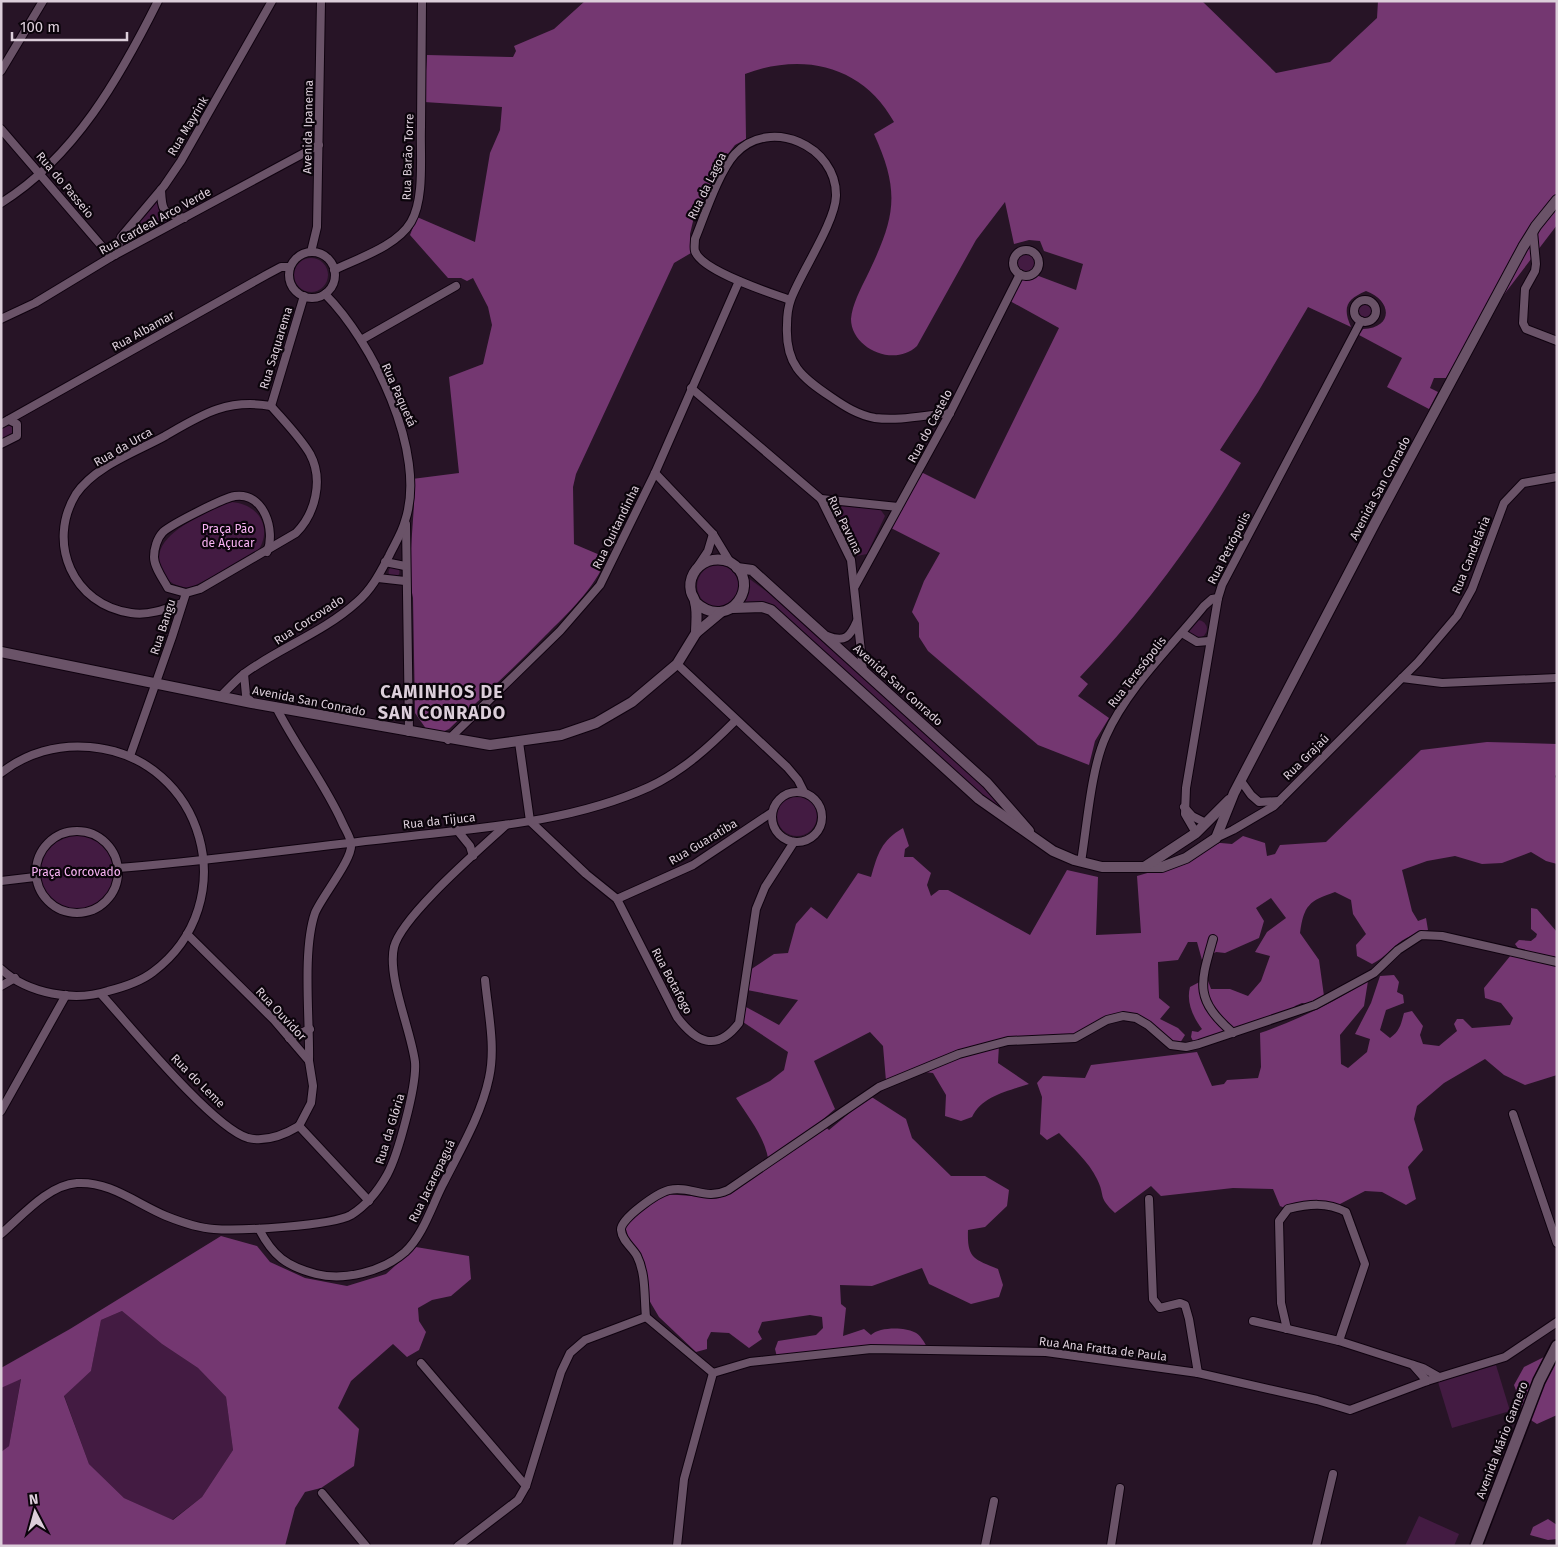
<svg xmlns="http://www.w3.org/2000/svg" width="1558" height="1547" font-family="'Fira Sans',sans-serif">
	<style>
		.green { fill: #431b42 }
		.forest { fill: #743771; fill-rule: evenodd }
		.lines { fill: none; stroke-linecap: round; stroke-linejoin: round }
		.minor-casing { stroke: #0f020f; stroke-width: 10 }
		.tertiary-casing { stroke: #0f020f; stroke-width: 12 }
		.secondary-casing { stroke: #0f020f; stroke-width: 14 }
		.minor { stroke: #6a5368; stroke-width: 8 }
		.tertiary { stroke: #6a5368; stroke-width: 10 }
		.secondary { stroke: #6a5368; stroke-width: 11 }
		.labels { text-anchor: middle; stroke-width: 4.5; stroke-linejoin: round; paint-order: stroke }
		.street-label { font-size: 12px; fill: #dcceda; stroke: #0b040b }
		.park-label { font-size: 12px; fill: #f9b3f4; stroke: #0b040b }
		.district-label { font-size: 18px; font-weight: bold; letter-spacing: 1px; fill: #dcceda; stroke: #0b040b }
	</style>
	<rect width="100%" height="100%" fill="#271426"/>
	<g class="green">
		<path d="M159,199c1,12 4,17 16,20l-53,30 -2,-3z"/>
		<circle cx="1026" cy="263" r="10"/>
		<circle cx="311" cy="275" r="17"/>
		<circle cx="1365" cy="310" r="8"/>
		<path d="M11,425l3,8 -13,6v-10z"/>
		<path d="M232,502c30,3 42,30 23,53l-65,33c-12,-1 -23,-5 -28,-17 -16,-35 37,-53 61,-67z"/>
		<path d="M842,506l38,3 5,7 -18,38 -10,2 -20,-44z"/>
		<circle cx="718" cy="586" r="21"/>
		<circle cx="394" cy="572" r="5.5"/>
		<path d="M744,575l32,23 207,187 29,30 -3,5 -228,-206 -42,-8z"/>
		<circle cx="1198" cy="629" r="9"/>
		<circle cx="797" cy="816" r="20"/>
		<circle cx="76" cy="872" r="38"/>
		<path d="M122,1311l40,33 36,24 28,29 7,53 -31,47 -30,23 -48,-22 -35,-34 -25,-69 27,-24 10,-51z"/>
		<path d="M1496,1365l14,46 -58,17 -14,-46z"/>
		<path d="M21,1378l-12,68 -8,6v-64z"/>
		<path d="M1419,1516l40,18 -5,12h-49z"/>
	</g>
	<g class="forest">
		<path d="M585,1h617l74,72 54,-11 47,-44 1,-17h179v224l-93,122 -18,31h-12l-4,10 8,4 -9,17 -42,-22 15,-29 -43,-23 4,-6c31,-1 29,-29 3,-38 -19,8 -24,16 -15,36l-43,-20 -50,85 -38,58 21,13c-46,78 -99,149 -161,214l8,7 -10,12 31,22 -14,23 -6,24 -51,-20 -110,-94 -9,-14v-14l-7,-11 12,-31 16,-28 -49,-25 30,-56 54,27 84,-171 -49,-27 14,-24 12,-2 40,15 7,-26 -39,-13 -4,-10 -11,-1 -15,4 -9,-42 -29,38 -59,106c-23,22 -66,2 -66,-27 1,-14 10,-31 16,-43 28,-58 34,-83 7,-142l20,-12c-31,-57 -92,-70 -149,-48l1,65 -11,6 -11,14 -30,58 -4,17 1,19 -17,10 -98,211 -3,13 1,57 33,14c-13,31 -39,55 -62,78 -31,32 -64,62 -96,93l-11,5 -9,-1 -14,-20 -2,-115 -4,-21 5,-72 -2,-26 47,-6 -10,-96 34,-13 9,-39 -4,-18 -15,-29 -6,3 -6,-3h-13l-38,-43 7,-18 58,25 15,-89 10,-23 2,-23 -78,-5 3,-47 86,2 3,-6 -2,-5 40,-17z"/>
		<path d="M1487,742l70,2v30l-2,2 2,5v83l-11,-3 -15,-9 -29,11 -20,1 -27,-8 -28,5 -25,9 10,41 6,10 8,-3 2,12c-12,3 -24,8 -33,16 -8,7 -13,13 -23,18l-15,-8 -1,-11 10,-11 -13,-20 -2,-14 -16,-8c-26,9 -31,13 -35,41l19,27 5,36 -16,8 -6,-1 -7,3 -3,5 -85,28 -14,2 -2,-4 1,-6 6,1 4,-3c-9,-12 -16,-27 -12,-42l17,-9 4,11h19l18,7 13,-15 9,-25 -15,-4 12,-20 19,-14 -15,-20 -15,10 8,13 -5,17 -34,15 -9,-1 -14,8 -5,-18h-9l-10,18 -20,2 1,36 11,9 -10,12 18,9 7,7 -5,8 -8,-1 -21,-18 -37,-9 -43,21 -72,9 -1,18 31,21c-21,7 -47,12 -57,33l-11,4 -16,-5 1,-21 -13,-22 -24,-3 -23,11 -3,-35 -13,-14 -56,29 21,48 -15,13 9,8 41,-34 36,23 6,19 39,38h34l24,14 -2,16 -22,21 -17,3c-1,28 5,29 30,39l5,16 -4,12 -28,7 -42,-20 -7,-16 -50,18 -32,-1 1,19 5,4 -3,28 21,-7 7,6c8,-8 33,-8 43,-3 6,2 10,10 13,15l-150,10 -2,-8 3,-8 38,-6 7,-7 -1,-11 -12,-2 -48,7 -4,10 4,7 -13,9 -20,-15 -18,-1 -4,8v9l-11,3 -37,-35 -10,-17 -6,-39 -16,-26 -2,-11 40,-30 54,4 50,-32c-1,-25 -20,-48 -33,-68l34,-17 14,-11 4,-18 -45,-30 3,-15 33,18 19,-25 -51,-10 3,-20 24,-16 14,-1 8,-29 15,-17 16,12 31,-46 13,4c7,-24 10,-36 32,-49l6,18 -4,3 -1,8h9l18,16 -4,12 4,11 8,-6h9l82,45 37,-65 31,7 -2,58 45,-2 -4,-57 31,-9 42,-25 22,2 11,-8 22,7 2,13 8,-2 5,-9 46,-3 95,-92z"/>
		<path d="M1531,908l6,1 20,23v143l-32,10 -21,-10 -19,-16 -41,24 -27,23 -3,13 9,31 -15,17 8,32 -10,6 -24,-13 -17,-1 -25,13 -48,7 -12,-5 -7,-17 -40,-1 -72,8 -10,-10 -36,27c-18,-17 -9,-16 -18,-34 -8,-17 -25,-32 -38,-46l-12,7 -7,-6 2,-37 -5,-14 6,-7 42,2 6,-13 106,-13 15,34 12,-2 3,-4 31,-2 3,-11 -1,-34c38,-13 74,-31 108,-52l-4,25 -24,29 1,29 7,4 19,-16 3,-13 -15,-5 16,-31 9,-27 14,-1 5,7 -2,10 6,3 1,8 -18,7 -6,20 10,8c10,-7 11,-14 14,-25l8,-2 11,15 -3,9 3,9 16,2 18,-15 -3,-7 3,-5h6l9,9 38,-3 3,-7 -12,-15 -16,-5 -1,-10 27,-33 9,-4 -5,-7 4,-4 12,1 5,-4 1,-3 -6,-5z"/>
		<path d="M221,1236l36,10 13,16 35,16 42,8 39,-12 30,-27 53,9 2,23 -20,17 -19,4 -14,8 1,13 7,11 -7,18 -12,7 -14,-13 -42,37 -13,27 21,21 -5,37 -33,22 -16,4 -10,16 -10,38h-284v-94l8,-6 12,-67 -20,9v-20l69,-39zM122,1311l40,33 36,24 28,29 7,53 -31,47 -29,23 -49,-22 -35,-34 -25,-68 27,-25 10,-51z"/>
		<path d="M1544,1357l12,4 1,-2v56l-20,9c-17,-9 -16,-22 -23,-39l10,-18z"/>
		<path d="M1548,1519l9,6v14l-9,1 -18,-5 3,-8z"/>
	</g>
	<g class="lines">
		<g class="minor-casing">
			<g id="minor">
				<path d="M1,71l42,-70"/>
				<path d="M1,129l110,128"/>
				<path d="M161,190c1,21 1,23 23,28"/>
				<path d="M1,203c74,-46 119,-126 157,-202"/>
				<path d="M1533,231l3,33 -1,7 -10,18 -2,34 3,6 31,12"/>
				<circle cx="1026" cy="263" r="13"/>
				<path d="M311,252l6,-25 4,-226"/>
				<circle cx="312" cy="275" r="23"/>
				<path d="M115,255l6,-18 43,-51 17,-25 91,-160"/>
				<path d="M334,270c25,-12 63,-24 77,-48 14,-24 9,-67 10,-95 0,-42 1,-84 1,-126"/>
				<circle cx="1365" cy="311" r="11"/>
				<path d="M790,300c-19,-7 -89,-29 -95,-49 -1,-3 0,-8 0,-12 9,-22 24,-68 40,-85 35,-38 102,-8 101,42 -1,27 -35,76 -45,103 -3,8 -4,18 -4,26 -2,39 14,52 44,72 13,9 27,18 44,21 25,3 50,-3 75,-5"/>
				<path d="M1,319l34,-16 76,-46 208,-112"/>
				<path d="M361,340l95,-54"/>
				<path d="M691,388l130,111 30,61 12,110"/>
				<path d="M271,406l33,-110"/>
				<path d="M1,424l265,-149 15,-8h9"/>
				<path d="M1,444l16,-8v-12l-8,-4"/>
				<path d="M655,473l58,61 17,28"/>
				<path d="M821,499l77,8"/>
				<path d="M406,524l3,208"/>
				<path d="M385,562l20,4"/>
				<path d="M698,566l10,-15 5,-17"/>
				<path d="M378,578l27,3"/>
				<path d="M855,586l95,-173 70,-139"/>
				<path d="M186,593l-18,-5c-5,-9 -14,-21 -14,-31 0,-8 3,-19 9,-25 9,-8 60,-34 72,-36 29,-4 41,35 32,56"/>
				<path d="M182,603c-16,6 -33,13 -51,10 -58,-8 -85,-70 -55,-119 19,-28 60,-42 89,-58 36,-21 62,-38 106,-30"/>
				<path d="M1182,633l15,9 12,-1"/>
				<path d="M827,636c18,7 23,1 30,-15"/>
				<path d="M677,664l110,103 11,13 6,12"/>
				<path d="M244,674l2,21 6,8"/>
				<path d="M1402,678l40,5 115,-5"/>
				<path d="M220,697c8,-8 16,-17 25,-24 36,-26 79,-41 112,-71 15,-13 23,-29 32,-46 5,-11 13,-23 16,-35 23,-68 -33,-180 -80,-227"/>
				<path d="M276,707c20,40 48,75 66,115 3,7 8,14 9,21 3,15 -29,53 -36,70 -13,38 -5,107 -6,148"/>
				<path d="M448,740l112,-109 40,-46 55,-112 84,-192"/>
				<path d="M519,742l11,79 56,53 31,25 60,118c19,25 39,36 62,6l17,-114 9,-22 29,-45"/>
				<path d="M130,756l42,-119 14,-44 14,-4 96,-56c19,-19 28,-53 14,-79 -10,-17 -26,-33 -39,-48"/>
				<path d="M1,773c25,-20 57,-29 89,-26 115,10 155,156 63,225 -13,10 -29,15 -45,19 -33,11 -80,3 -107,-22"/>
				<path d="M1241,781l10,14 8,7 20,-1"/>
				<circle cx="797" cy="817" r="25"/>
				<path d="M1184,807l8,9 14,7"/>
				<path d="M457,830l13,16 3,10"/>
				<circle cx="77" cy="872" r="41"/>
				<path d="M1196,833l-11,-19 1,-26 32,-190 4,-13 139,-264"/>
				<path d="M1216,838l17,-8 41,-24 144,-144 39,-46 15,-27 32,-86 19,-20 34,-6"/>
				<path d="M1081,862c6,-36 10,-94 25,-126 22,-49 65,-89 98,-130l8,-7 6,-1"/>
				<path d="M118,868c92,-7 183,-20 275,-30 85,-10 177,-15 256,-51 34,-16 60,-40 86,-66"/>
				<path d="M1,881l34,-4"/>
				<path d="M617,899l76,-34 78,-52"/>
				<path d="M187,934l87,86 35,41 4,25 -2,17 -12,23"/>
				<path d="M1213,939c-13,45 -19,60 20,94"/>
				<path d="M1,986l14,-8"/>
				<path d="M101,994c28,31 112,134 147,144 17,4 36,-3 51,-12"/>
				<path d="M289,1038l21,-9"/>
				<path d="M1,1111l65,-116"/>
				<path d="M1513,1114l44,129"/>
				<path d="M299,1126l70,75"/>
				<path d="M1149,1199l4,100 7,9 20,-5 5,2 4,14 9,54"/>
				<path d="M259,1229c14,27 27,37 57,45 28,7 66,-2 89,-22 18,-17 26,-44 37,-66 17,-34 39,-70 47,-108 7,-31 -1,-66 -4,-98"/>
				<path d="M1,1234c21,-18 47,-49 76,-51 33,-2 60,21 89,33 15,6 32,12 48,13 25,2 117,-3 137,-14 16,-10 27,-24 36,-40 11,-20 30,-90 28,-113 -4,-32 -28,-85 -21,-115 8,-31 85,-97 112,-122"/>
				<path d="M646,1317c-2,-20 0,-43 -9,-61 -5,-9 -15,-15 -16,-26 -1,-11 36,-37 48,-40 22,-5 36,11 59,0l151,-103 80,-33 49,-13 67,-3 32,-18 16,-4 13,2 12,7 23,20 15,2 13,-3 116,-39 59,-32 24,-23 23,-15 21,1 115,26"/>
				<path d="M646,1317l67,56"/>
				<path d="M1253,1321l86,20"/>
				<path d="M1287,1329l-6,-26 -2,-82 9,-12c21,-5 39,-7 58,3l19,52 -26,77 84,27 16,9"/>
				<path d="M421,1363l105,123"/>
				<path d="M1413,1365l14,16"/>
				<path d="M713,1373l37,-11 121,-13 175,3 152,21 119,27 33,10 77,-29 78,-24 52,-35"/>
				<path d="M322,1493l44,53"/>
				<path d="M458,1546l60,-46 8,-14 35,-114 9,-19 15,-13 61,-23"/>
				<path d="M677,1546l7,-67 29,-106"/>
				<path d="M985,1546l9,-45"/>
				<path d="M1111,1546l9,-58"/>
				<path d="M1316,1546l17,-72"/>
			</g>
		</g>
		<g class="tertiary-casing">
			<g id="tertiary">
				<path d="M737,568l15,2 235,213 42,48"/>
				<path d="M695,602c35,32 69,-21 35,-40 -7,-3 -15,-3 -22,-1 -13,5 -20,18 -17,31 1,4 4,7 4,10 3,10 1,21 1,31"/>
				<path d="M733,608l29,-1 9,3 208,189 74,52 21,9 28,7h60l24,-9 30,-20"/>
				<path d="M1,652l251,51 238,42 71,-10 35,-12 36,-21 45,-38 19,-31 24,-20"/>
				<path d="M1216,838l18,-45 141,-270 148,-276 13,-21 21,-26"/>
				<path d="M1146,866l50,-33 33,-33"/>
			</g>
		</g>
		<g class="secondary-casing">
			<path id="secondary" d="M1476,1546l63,-165 18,-35"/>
		</g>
		<use href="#minor" class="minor"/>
		<use href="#tertiary" class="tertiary"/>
		<use href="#secondary" class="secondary"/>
	</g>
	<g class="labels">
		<g class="street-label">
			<text transform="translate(188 126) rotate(-59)" y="4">Rua Mayrink</text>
			<text transform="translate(308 127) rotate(-89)" y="4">Avenida Ipanema</text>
			<text transform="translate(408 157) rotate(-88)" y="4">Rua Barão Torre</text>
			<text transform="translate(65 185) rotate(50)" y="4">Rua do Passeio</text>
			<text transform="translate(707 186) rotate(-64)" y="4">Rua da Lagoa</text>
			<text transform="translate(155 221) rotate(-29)" y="4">Rua Cardeal Arco Verde</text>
			<text transform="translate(143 331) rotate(-29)" y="4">Rua Albamar</text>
			<text transform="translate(276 348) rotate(-73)" y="4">Rua Saquarema</text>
			<text transform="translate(399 395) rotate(66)" y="4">Rua Paquetá</text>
			<text transform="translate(930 426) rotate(-62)" y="4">Rua do Castelo</text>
			<text transform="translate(123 447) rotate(-30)" y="4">Rua da Urca</text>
			<text transform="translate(1380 488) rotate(-62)" y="4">Avenida San Conrado</text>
			<text transform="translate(845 525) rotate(64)" y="4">Rua Pavuna</text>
			<text transform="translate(616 527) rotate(-64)" y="4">Rua Quitandinha</text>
			<text transform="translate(1229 548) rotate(-63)" y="4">Rua Petrópolis</text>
			<text transform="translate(1471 555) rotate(-68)" y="4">Rua Candelária</text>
			<text transform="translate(309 620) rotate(-33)" y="4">Rua Corcovado</text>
			<text transform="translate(163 627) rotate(-72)" y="4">Rua Bangu</text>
			<text transform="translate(1137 672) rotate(-52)" y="4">Rua Teresópolis</text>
			<text transform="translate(898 685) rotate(42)" y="4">Avenida San Conrado</text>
			<text transform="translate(309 701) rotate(11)" y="4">Avenida San Conrado</text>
			<text transform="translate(1306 757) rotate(-45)" y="4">Rua Grajaú</text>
			<text transform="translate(439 821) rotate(-6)" y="4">Rua da Tijuca</text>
			<text transform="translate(703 842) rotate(-31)" y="4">Rua Guaratiba</text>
			<text transform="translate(672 981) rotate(62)" y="4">Rua Botafogo</text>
			<text transform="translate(281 1014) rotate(47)" y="4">Rua Ouvidor</text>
			<text transform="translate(198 1081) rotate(45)" y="4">Rua do Leme</text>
			<text transform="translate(390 1129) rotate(-73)" y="4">Rua da Glória</text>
			<text transform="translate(432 1181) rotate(-64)" y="4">Rua Jacarepaguá</text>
			<text transform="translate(1103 1349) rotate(7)" y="4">Rua Ana Fratta de Paula</text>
			<text transform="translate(1502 1440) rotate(-69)" y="4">Avenida Mário Garnero</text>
		</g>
		<g class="park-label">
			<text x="228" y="533">Praça Pão<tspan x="228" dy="14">de Açucar</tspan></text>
			<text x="76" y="876">Praça Corcovado</text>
		</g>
		<g class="district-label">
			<text x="442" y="698">CAMINHOS DE<tspan x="442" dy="21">SAN CONRADO</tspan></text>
		</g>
	</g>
	<rect width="1558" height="1547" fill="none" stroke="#dcceda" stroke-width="5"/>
	<g transform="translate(35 1512) rotate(354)" stroke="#0b040b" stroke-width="4" paint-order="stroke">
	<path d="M0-4L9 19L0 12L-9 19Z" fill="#dcceda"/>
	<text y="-8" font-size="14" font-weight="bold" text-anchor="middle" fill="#dcceda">N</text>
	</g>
	<path d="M12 32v8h115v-8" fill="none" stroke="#dcceda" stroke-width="2.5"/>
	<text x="20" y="32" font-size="15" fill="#dcceda" stroke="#0b040b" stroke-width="4" paint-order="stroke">100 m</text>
</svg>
